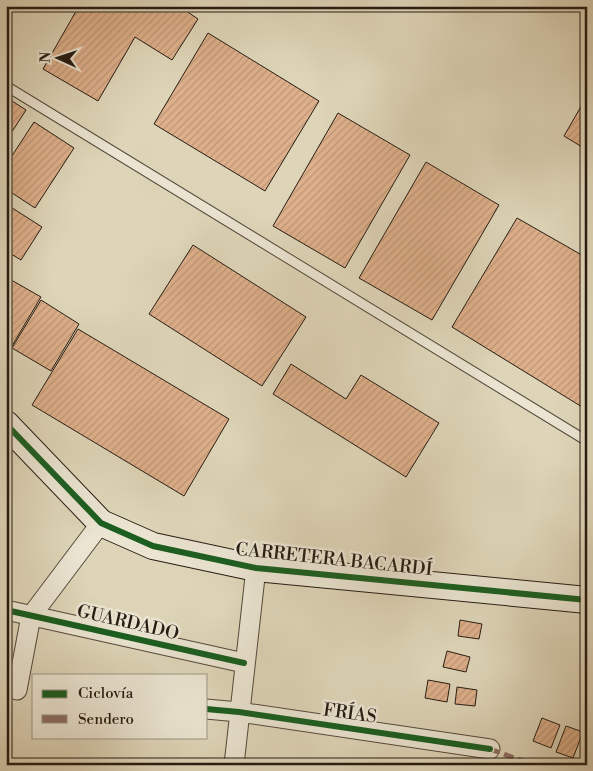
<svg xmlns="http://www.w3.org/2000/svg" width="593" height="771" font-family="'Libre Bodoni',serif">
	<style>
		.building { fill: url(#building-hatch); stroke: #261c13 }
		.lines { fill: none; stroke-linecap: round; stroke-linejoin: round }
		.lane-casing { stroke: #544a3c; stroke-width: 11 }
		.street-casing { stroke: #544a3c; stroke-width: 21 }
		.secondary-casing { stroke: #261c13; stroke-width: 28 }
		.lane { stroke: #eae4d1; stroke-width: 9 }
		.street { stroke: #eae4d1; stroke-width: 19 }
		.secondary { stroke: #eae4d1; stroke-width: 26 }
		.quiet { stroke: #8d6e63; stroke-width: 5; stroke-dasharray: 10 5; stroke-linecap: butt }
		.cycleway-casing { stroke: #eae4d1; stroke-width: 9 }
		.cycleway { stroke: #1b5e20; stroke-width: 6 }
		.labels { text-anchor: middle; stroke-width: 5; stroke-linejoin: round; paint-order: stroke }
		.street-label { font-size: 18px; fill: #261c13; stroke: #eae4d1 }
	</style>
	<defs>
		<pattern id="building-hatch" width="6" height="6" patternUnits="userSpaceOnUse" patternTransform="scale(1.25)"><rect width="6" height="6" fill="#deb08b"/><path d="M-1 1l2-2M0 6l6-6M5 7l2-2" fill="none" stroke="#be9777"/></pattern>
	</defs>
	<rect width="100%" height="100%" fill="#ded5b8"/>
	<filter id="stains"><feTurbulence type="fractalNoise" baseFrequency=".004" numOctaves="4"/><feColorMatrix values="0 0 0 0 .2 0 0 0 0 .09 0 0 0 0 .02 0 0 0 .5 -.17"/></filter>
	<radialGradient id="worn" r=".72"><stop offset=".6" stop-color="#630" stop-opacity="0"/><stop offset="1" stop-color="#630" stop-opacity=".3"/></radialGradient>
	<g class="building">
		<path d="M79,6h100l19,13 -26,41 -37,-23 -37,64 -55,-32z"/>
		<path d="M208,33l111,68 -54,90 -111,-67z"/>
		<path d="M587,96v54l-23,-14z"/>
		<path d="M6,97l20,13 -20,31z"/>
		<path d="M338,113l72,42 -65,113 -72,-42z"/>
		<path d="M34,122l40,26 -39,60 -29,-19v-24z"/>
		<path d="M426,162l73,43 -67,115 -73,-42z"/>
		<path d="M6,204l36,23 -21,33 -15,-9z"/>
		<path d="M517,218l70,40v152l-135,-83z"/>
		<path d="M193,245l113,72 -44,69 -113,-72z"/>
		<path d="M6,277l35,20 -35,59z"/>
		<path d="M41,300l38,24 -28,47 -39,-23z"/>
		<path d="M78,329l151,90 -45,77 -152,-91z"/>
		<path d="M291,364l55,35 15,-24 78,48 -33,54 -133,-83z"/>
		<path d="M460,620l22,4 -3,15 -21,-3z"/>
		<path d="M447,651l23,6 -4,15 -23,-5z"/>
		<path d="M428,680l22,4 -3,18 -22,-4z"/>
		<path d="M457,687l20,3 -2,16 -20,-2z"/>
		<path d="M542,718l18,7 -9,23 -18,-7z"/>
		<path d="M566,726l17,6 -10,26 -17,-6z"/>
		<path d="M587,744v21l-7,-3z"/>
	</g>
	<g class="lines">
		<g class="lane-casing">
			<path id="lane" d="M6,86l581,355"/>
		</g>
		<g class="street-casing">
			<g id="street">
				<path d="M6,610l238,53"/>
				<path d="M17,690l14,-74 70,-93"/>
				<path d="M206,709l33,3 251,37"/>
				<path d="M234,765l22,-197"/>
			</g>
		</g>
		<g class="secondary-casing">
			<path id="secondary" d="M6,424l95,99 52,23 103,22 331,32"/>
		</g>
		<use href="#lane" class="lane"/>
		<use href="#street" class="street"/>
		<use href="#secondary" class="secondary"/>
		<path class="quiet" d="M490,749l43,16"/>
		<g class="cycleway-casing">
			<g id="cycleway">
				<path d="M6,424l95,99 52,23 103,22 331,32"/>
				<path d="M6,610l238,53"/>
				<path d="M206,709l33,3 251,37"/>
			</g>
		</g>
		<use href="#cycleway" class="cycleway"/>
	</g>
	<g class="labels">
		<g class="street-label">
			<text transform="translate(334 559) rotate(6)" y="6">CARRETERA BACARDÍ</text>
			<text transform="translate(128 622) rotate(13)" y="6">GUARDADO</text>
			<text transform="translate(350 713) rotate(8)" y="6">FRÍAS</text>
		</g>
	</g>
	<rect width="593" height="771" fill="none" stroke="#ded5b8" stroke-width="25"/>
	<rect x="8" y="8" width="578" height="756" fill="none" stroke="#261c13" stroke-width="2.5"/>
	<rect x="12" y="12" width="568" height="746" fill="none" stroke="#261c13"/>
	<rect x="32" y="674" width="175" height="65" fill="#eae4d1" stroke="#9c9485"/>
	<rect x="42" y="690" width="25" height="8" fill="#1b5e20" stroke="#9c9485"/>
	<text x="78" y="698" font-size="15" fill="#261c13">Ciclovía</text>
	<rect x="42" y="715" width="25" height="8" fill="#8d6e63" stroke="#9c9485"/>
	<text x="78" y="724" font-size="15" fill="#261c13">Sendero</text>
	<g transform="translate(58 58) rotate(273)" stroke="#eae4d1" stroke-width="4" paint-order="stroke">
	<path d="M0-4L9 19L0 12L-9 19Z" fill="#261c13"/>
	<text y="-8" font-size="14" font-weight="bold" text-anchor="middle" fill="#261c13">N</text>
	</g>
	<rect width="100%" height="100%" filter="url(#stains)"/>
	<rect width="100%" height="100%" fill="url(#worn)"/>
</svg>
